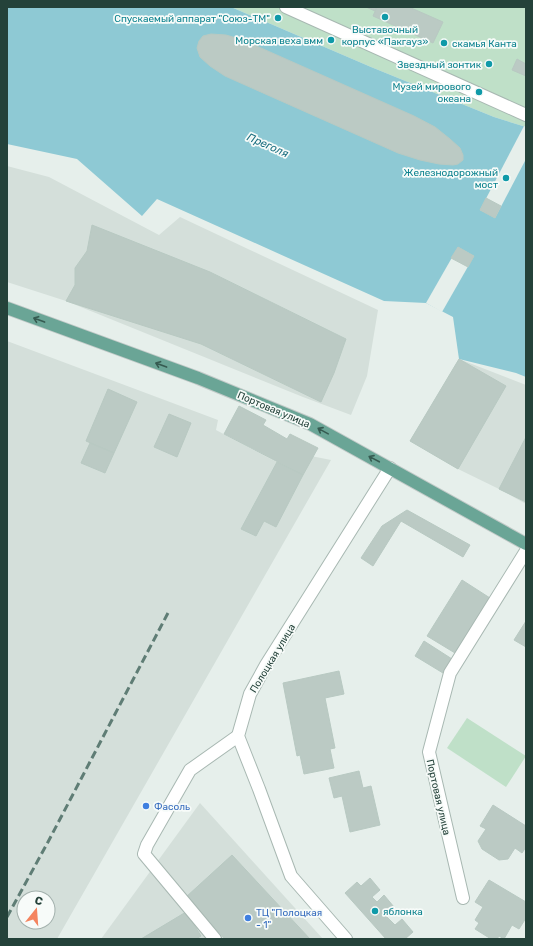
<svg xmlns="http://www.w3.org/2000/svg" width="533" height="946" font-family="Rubik,sans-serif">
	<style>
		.built { fill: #d4dfda; fill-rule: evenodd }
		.green { fill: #bfe0c8 }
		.water { fill: #8ec9d4 }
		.pier { fill: #e6efeb }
		.building { fill: #bbcac4; stroke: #b8c9c2 }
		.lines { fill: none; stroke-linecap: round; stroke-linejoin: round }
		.minor-casing { stroke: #a8b8b2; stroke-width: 14 }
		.major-casing { stroke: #c2cac8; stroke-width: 14 }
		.minor { stroke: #fff; stroke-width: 12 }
		.major { stroke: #6aa596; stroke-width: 12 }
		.rail { stroke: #5f7d75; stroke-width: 3; stroke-dasharray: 8 4; stroke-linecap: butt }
		.oneway { stroke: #365b51 }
		.culture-dot { fill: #0f9aa8; stroke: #f7fbf9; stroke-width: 1.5 }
		.shop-dot { fill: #3f7fe0; stroke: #f7fbf9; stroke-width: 1.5 }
		.labels { text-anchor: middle; stroke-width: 3.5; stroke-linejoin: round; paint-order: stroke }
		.culture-label { font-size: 10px; fill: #0d838f; stroke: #f7fbf9; text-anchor: end }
		.street-label { font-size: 10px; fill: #24423a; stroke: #f7fbf9 }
		.shop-label { font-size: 10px; fill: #366cbe; stroke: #f7fbf9; text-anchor: start }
		.water-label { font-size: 11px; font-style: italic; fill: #1c6f80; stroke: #f7fbf9 }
	</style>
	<rect width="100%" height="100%" fill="#e6efeb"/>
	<g class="built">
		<path d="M7,166l42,11 110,58 21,-18 198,93 -11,66 -16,39 -48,-18 -237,-96 -59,-19z"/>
		<path d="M7,341l211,79 -2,10 85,45 10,-19 20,4 -274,479h-50zM24,898h24v24h-24z"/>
		<path d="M459,359l67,26v119l-27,-15 -41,-20 -48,-28z"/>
		<path d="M200,803l123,136h-222z"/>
	</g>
	<g class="green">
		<path d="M231,7h295v120l-32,-10 -123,-50z"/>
		<path d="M467,718l59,38 -20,31 -59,-39z"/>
	</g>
	<path class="water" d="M7,7h224l140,60 123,50 32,10v250l-10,-4 -57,-14 -6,-42 -27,-14 -42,-2 -227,-102 -15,17 -65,-57 -70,-15z"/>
	<g class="pier">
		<path d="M524,126l2,1v32l-31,59 -15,-8z"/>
		<path d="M458,247l16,9 -32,56 -16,-9z"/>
	</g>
	<g class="building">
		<path d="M366,7h11l-2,4z"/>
		<path d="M377,7h32l34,15 -10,21 -60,-27z"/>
		<path d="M211,34l15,1 17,5 171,76 21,11 15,12 10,9 3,7v5l-5,4 -5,1 -14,-1 -19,-4 -22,-7 -173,-77 -15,-10 -10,-9 -3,-9 2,-7 4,-5z"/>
		<path d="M517,59l9,5v12l-14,-6z"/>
		<path d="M486,198l15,8 -6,12 -15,-8z"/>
		<path d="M92,225l118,47 136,67 -12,34 -13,29 -120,-58 -135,-43 9,-16v-17l12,-17z"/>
		<path d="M458,247l16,9 -6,11 -17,-9z"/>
		<path d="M459,359l47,27 -48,83 -48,-28z"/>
		<path d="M108,389l29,13 -23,51 -28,-12z"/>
		<path d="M239,406l27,14 -3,5 24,14 3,-5 28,14 -15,27 -79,-41z"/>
		<path d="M169,414l22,9 -14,34 -23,-10z"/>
		<path d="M526,437v65l-27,-13z"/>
		<path d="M90,443l24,10 -9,20 -24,-10z"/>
		<path d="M277,462l26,13 -27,52 -12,-6 -8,15 -15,-7z"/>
		<path d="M407,510l63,35 -7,12 -62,-36 -28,45 -12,-8 21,-32z"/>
		<path d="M462,580l28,18 -35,55 -28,-17z"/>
		<path d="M526,621v26l-12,-7z"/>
		<path d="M424,641l28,18 -9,14 -28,-17z"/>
		<path d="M339,671l5,23 -19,4 10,50 -5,1 4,19 -30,6 -4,-19 -3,1 -14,-73z"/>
		<path d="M359,771l4,17 8,-2 9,39 -30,7 -8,-36 -8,2 -5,-20z"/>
		<path d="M493,805l33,21v21l-4,6 -7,-5 -7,11 -9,1 -17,-11 -4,-8 8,-12 -6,-3z"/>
		<path d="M232,855l78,84h-85l-39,-42z"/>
		<path d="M370,878l10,12 -8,7 5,5 7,-7 10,12 -9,8 10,10 7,-6 11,13 -8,7h-19l-41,-46 12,-11 4,4z"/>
		<path d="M489,880l37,22v16l-7,11 -7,-4 -8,14 -5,-3 -2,3h-6l-16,-10 4,-6 -4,-3 8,-13 -8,-5z"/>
		<path d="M186,912l15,24 -5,3h-55z"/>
	</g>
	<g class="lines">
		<g class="minor-casing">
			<g id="minor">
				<path d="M286,7l240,108"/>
				<path d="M463,898l-34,-146 21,-79 76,-122"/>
				<path d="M215,939l-71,-85 3,-9 43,-75 48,-34"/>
				<path d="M346,939l-55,-63 -32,-87 -21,-53 12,-42 16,-29 124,-197"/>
			</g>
		</g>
		<g class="major-casing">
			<path id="major" d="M7,308l191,70 112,46 216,120"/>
		</g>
		<use href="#minor" class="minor"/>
		<use href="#major" class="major"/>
		<path class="rail" d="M7,917l41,-75 121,-231"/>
	</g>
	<defs><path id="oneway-shaft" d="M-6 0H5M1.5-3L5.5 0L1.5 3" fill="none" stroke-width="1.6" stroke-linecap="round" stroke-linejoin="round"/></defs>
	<g class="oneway">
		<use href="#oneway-shaft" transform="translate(39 320) rotate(-160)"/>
		<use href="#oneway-shaft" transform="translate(161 365) rotate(-160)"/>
		<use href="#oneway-shaft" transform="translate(323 431) rotate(-151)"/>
		<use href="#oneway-shaft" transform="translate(374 459) rotate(-152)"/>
	</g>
	<g class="culture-dot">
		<circle cx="385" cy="17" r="4"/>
		<circle cx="278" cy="18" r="4"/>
		<circle cx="331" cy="40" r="4"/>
		<circle cx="444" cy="43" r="4"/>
		<circle cx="489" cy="64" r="4"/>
		<circle cx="479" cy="92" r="4"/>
		<circle cx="506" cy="178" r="4"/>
		<circle cx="375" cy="911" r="4"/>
	</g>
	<g class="shop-dot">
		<circle cx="146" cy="806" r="4"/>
		<circle cx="248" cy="918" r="4"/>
	</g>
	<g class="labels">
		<g class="culture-label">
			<text x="270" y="22">Спускаемый аппарат "Союз-ТМ"</text>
			<text x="385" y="33" text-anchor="middle">Выставочный<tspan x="385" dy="12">корпус «Пакгауз»</tspan></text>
			<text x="323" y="44">Морская веха вмм</text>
			<text x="452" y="47" text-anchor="start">скамья Канта</text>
			<text x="481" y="68">Звездный зонтик</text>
			<text x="471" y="90">Музей мирового<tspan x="471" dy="12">океана</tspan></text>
			<text x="498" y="176">Железнодорожный<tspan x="498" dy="12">мост</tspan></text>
			<text x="383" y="915" text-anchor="start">яблонка</text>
		</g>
		<g class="street-label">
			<text transform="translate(274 409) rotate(23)" y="4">Портовая улица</text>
			<text transform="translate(272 658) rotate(-59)" y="4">Полоцкая улица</text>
			<text transform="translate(439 797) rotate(77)" y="4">Портовая улица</text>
		</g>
		<g class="shop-label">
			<text x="154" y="810">Фасоль</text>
			<text x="256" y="916">ТЦ "Полоцкая<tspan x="256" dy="12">- 1"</tspan></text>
		</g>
		<g class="water-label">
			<text transform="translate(268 145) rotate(24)" y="4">Преголя</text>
		</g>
	</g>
	<rect width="533" height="946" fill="none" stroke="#24423a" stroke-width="16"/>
	<g transform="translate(36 910) rotate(17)"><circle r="19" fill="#f7fbf9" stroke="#a3b1ad"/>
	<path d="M0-3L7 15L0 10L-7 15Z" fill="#f4845f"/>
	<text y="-6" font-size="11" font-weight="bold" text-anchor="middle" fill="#24423a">С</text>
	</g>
</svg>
